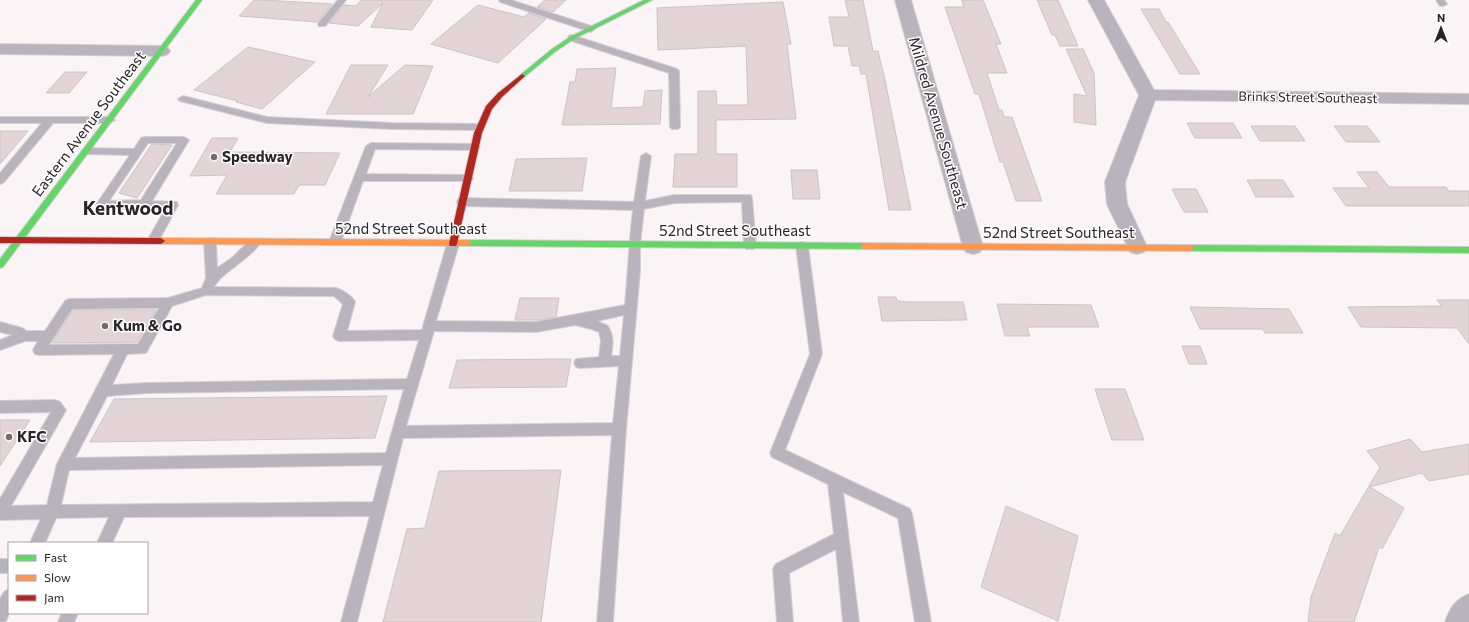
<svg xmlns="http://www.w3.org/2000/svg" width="1469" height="622" font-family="Commissioner,sans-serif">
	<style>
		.building { fill: #e2d4d7; stroke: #cac4c6 }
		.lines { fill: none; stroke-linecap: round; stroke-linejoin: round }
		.lane-casing { stroke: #d4cfd2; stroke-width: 2 }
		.street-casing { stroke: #d4cfd2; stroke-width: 2 }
		.fast-casing { stroke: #d4cfd2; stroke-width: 2 }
		.slow-casing { stroke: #d4cfd2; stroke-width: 2 }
		.jam-casing { stroke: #d4cfd2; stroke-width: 2 }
		.lane { fill: #b9b3bd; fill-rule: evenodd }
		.street { fill: #b9b3bd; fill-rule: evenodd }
		.fast { fill: #63d668; fill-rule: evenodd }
		.slow { fill: #ff974d; fill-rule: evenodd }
		.jam { fill: #b3261e; fill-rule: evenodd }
		.poi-dot { fill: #726d70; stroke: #fff; stroke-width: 1.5 }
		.labels { text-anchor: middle; stroke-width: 3; stroke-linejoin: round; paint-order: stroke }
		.far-street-label { font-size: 13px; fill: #292427; stroke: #fff }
		.street-label { font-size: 15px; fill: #292427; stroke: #fff }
		.poi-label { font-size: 15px; font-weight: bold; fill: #292427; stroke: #fff; text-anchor: start }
		.district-label { font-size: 19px; font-weight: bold; fill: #292427; stroke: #fff }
	</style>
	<rect width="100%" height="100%" fill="#faf4f7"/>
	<g class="building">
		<path d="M254,0h9l69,4 -15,18 -78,-6z"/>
		<path d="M361,0h72l-21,30 -41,-3 12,-24 -25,23 -29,-3 15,-18 12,1z"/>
		<path d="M545,0h21l-13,12 -16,-5z"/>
		<path d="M845,0h18l10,51h5l7,29 26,130h-22l-23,-136h-5l-2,-8h-7l-4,-20h-14l-5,-29h20z"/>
		<path d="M962,0h21l18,44h-5l11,29h-20l12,37h3l2,7h8l30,84h-26l-13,-39h-3l-21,-68h-4l-30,-87h19z"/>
		<path d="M1037,0h21l20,46h-18l-5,-11h-3z"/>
		<path d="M783,2l8,42h-4l9,75 -80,1v34h21v33h-64l2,-33h23v-63h18l1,14h31l-2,-59 -88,4 -1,-42z"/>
		<path d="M478,5l46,12 5,-4 17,6 -48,44 -67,-19z"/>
		<path d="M1141,9h18l7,13h2l32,52h-20z"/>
		<path d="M248,47l67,15 -53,47 -26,-7 2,-1 -44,-11z"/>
		<path d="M1066,49h17l11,24 2,52 -22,-3v-28l13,2z"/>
		<path d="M351,65h37l-20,32 37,-32 28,1 -20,48h-87z"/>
		<path d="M616,68l-5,40 32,-1 2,-16 17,-1 -2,34 -98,1 8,-43h5l2,-13z"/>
		<path d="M65,72h22l-18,21h-23z"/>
		<path d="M1187,123h46l9,15h-47z"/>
		<path d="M1251,126h44l10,15h-45z"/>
		<path d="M1334,126h33l13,16h-34z"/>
		<path d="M0,131h28l-28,33z"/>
		<path d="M212,138h26l-8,14 110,1 -15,32h-26l-5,9h-78l11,-19 -37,1z"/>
		<path d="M152,144l20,1 -35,53 -18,-5z"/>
		<path d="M587,158l-5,33h-73l7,-32z"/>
		<path d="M791,170h26l3,29h-27z"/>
		<path d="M1357,172h20l12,15h57l3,4h20v15h-123l-13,-18h36z"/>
		<path d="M1247,180h36l11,17h-38z"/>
		<path d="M1172,189h24l12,23h-24z"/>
		<path d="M878,297h18l1,4 15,1h51l4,18 -85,1z"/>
		<path d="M520,298h39l-3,19 -16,3h-25z"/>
		<path d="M1437,300h32v44l-12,-16 -96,-1 -13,-20 94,-1z"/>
		<path d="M997,304l94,1 8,22h-72l3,9h-25z"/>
		<path d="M1190,307l99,2 14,24h-38l-2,-4h-63z"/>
		<path d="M73,310h83l-19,32 -85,1z"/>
		<path d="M1182,346h18l7,18h-18z"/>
		<path d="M571,359l-5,28 -117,1 8,-28z"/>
		<path d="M1095,389h30l19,51h-32z"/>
		<path d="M387,396l-12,42 -285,4 24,-43z"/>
		<path d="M0,420h30l-30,46z"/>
		<path d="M1410,439l12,13 47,-8v30l-40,7 -7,-8 -52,14 34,21 -22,41 -3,-2 -25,75h-46l3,-25 24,-64 5,3 40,-69 -13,-16z"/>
		<path d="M561,470l-20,152h-158l24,-93 18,-1 14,-57z"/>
		<path d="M1006,506l72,30 -20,85 -77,-34z"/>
	</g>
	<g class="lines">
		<g class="lane-casing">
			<g id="lane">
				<path d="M338,0h8l-21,26h-6l-1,-2 1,-2z"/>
				<path d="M499,0h12l83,27 1,2 -4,3 -3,-1 -88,-29z"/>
				<path d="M1436,0h8l3,4 -4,2h-3z"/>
				<path d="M572,35l105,34 2,2 1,56 -2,2h-6l-2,-2 -1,-54 -100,-33 -1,-2 1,-2z"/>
				<path d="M183,96l84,21 125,6 88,1 5,3 -5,3 -88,-1 -125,-6 -87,-22 -2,-2z"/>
				<path d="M0,117h110l5,3 -5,3h-57l-49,59 -4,2v-11l42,-50h-42z"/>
				<path d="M145,137h39l5,3 -37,61 25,1 1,3 -21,39h-8l-2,-3 19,-33 -65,1 -4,-1 -1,-3 34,-50 -44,-1 -5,-3 5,-3 48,1 7,-11zM148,143h29l-36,57 -32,1z"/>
				<path d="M371,143l104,1 5,3 -5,3 -100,-1 -9,25 102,1 4,1 1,2 -1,2 -4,1h-105l-22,61 -2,3h-8l-2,-3 37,-96z"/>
				<path d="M646,153l5,3 -6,45 29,-6h77l1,3 4,48 -2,3h-8l-2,-3 -2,-44 -68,1 -30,6 -4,36v26l-14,158 -13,193h-16l15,-187 -209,3 -46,184h-16l29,-106 -246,1 -12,26h-15l12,-26 -53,1 -11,25h-15l11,-24 -41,1v-21l51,-87 -51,1v-12l55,-1 5,2 6,8 -55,96 36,-1 10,-41 57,-110 -75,1 -4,-1 -2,-4 5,-9h-13l-25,9v-10l13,-5 -13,-3v-10l22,6 5,3h18l20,-30 4,-2 99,-1 34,-10 4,-10 -2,-37 2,-3h8l2,3 1,27 16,-11 18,-18h8l2,3c-11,18 -40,30 -47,45l122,1c7,2 16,8 19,14l-8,29 75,-1 25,-86 2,-3h8l2,3 -23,77 100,1 89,-17c3,-32 4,-63 8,-95l-171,-4 -4,-1 -1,-3 1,-3 4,-1 172,4 7,-46zM206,295l128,1 9,8 -10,32 2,3 4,2 80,-1 -12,39 -260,4 -35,2 15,-31 19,-1 26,-47zM159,308l-21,36 -89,1 23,-36zM624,315l-4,41h-9c2,-11 3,-20 -3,-30l-11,-5zM575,325l16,4 8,3 2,9 -2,16 -23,2 -2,4 2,4 4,1 39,-2 -6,57 -207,3 28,-95 102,1zM404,389l-18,64 -311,5 32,-62 40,-3zM383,465l-10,37 -312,3 8,-35z"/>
				<path d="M802,242l4,1 2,3 14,108 -37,96 125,59 2,5 19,108h-16l-17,-104 -55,-26 16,130h-16l-7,-73 -47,24 4,49h-16l-4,-53 3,-5 58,-30 -6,-50 -56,-27 -2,-4 40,-99 -14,-108 2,-3z"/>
				<rect x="0" y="559" width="9" height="14"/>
				<path d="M9,589v24l-3,8 -6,1v-23l4,-7z"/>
				<path d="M62,613h16l-4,9h-16z"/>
			</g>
		</g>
		<g class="street-casing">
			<g id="street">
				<path d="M895,0h16l72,247 -3,5 -7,2 -7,-2 -3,-5z"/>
				<path d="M1088,0h16l50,90 315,4v10l-314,-4 -30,82 2,22 20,43 -3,5 -7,2 -7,-2 -23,-48 -2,-22 34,-87z"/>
				<path d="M0,44l162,2 6,2 2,3 -2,3 -6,2 -162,-2z"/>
				<path d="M1469,594v28h-24c5,-14 10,-22 24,-28z"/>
			</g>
		</g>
		<g class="fast-casing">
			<g id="fast">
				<path d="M196,0h6l-199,267 -3,1v-9z"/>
				<path d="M644,0h8l-78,39 -18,12 -32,26 -2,1 -3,-2 33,-27 18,-12z"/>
				<path d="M468,240l396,3 4,3 -4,3 -396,-3 -4,-3z"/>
				<path d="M1191,245l278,2v6l-278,-2 -4,-3z"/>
			</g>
		</g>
		<g class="slow-casing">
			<g id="slow">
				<path d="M161,238l307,2 4,3 -4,3 -307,-2 -4,-3z"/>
				<path d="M864,243l327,2 4,3 -4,3 -327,-2 -4,-3z"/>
			</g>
		</g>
		<g class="jam-casing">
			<g id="jam">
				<path d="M522,74l3,2 -1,1 -22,20 -10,12 -10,24 -25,111 -1,2h-6l-1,-2 25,-111 12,-27 12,-13z"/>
				<path d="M0,237l161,1 4,3 -4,3 -161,-1z"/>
			</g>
		</g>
		<use href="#lane" class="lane"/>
		<use href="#street" class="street"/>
		<use href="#fast" class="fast"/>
		<use href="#slow" class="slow"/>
		<use href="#jam" class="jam"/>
	</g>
	<g class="poi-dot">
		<circle cx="214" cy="157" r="4"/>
		<circle cx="105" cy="326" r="4"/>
		<circle cx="9" cy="437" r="4"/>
	</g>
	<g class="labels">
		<g class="far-street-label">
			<text transform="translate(1308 97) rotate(1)" y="5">Brinks Street Southeast</text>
		</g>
		<g class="street-label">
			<text transform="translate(938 123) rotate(74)" y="5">Mildred Avenue Southeast</text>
			<text transform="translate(89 124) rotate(-53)" y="5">Eastern Avenue Southeast</text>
			<text x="411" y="234">52nd Street Southeast</text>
			<text x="735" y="236">52nd Street Southeast</text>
			<text x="1059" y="238">52nd Street Southeast</text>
		</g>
		<g class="poi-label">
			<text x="222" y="162">Speedway</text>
			<text x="113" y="331">Kum &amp; Go</text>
			<text x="17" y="442">KFC</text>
		</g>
		<g class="district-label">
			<text x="128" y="215">Kentwood</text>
		</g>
	</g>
	<rect x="8" y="542" width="140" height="72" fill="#ffffff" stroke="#a9a7a9"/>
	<rect x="16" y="555" width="20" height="6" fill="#63d668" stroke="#a9a7a9"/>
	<text x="44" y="562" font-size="12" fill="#292427">Fast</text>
	<rect x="16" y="575" width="20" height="6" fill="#ff974d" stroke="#a9a7a9"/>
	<text x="44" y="582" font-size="12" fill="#292427">Slow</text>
	<rect x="16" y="595" width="20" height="6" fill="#b3261e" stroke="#a9a7a9"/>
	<text x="44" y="602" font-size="12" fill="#292427">Jam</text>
	<g transform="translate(1441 28)" stroke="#ffffff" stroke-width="3" paint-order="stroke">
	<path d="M0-3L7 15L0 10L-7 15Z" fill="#292427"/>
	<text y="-6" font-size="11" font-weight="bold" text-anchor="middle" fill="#292427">N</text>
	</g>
</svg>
